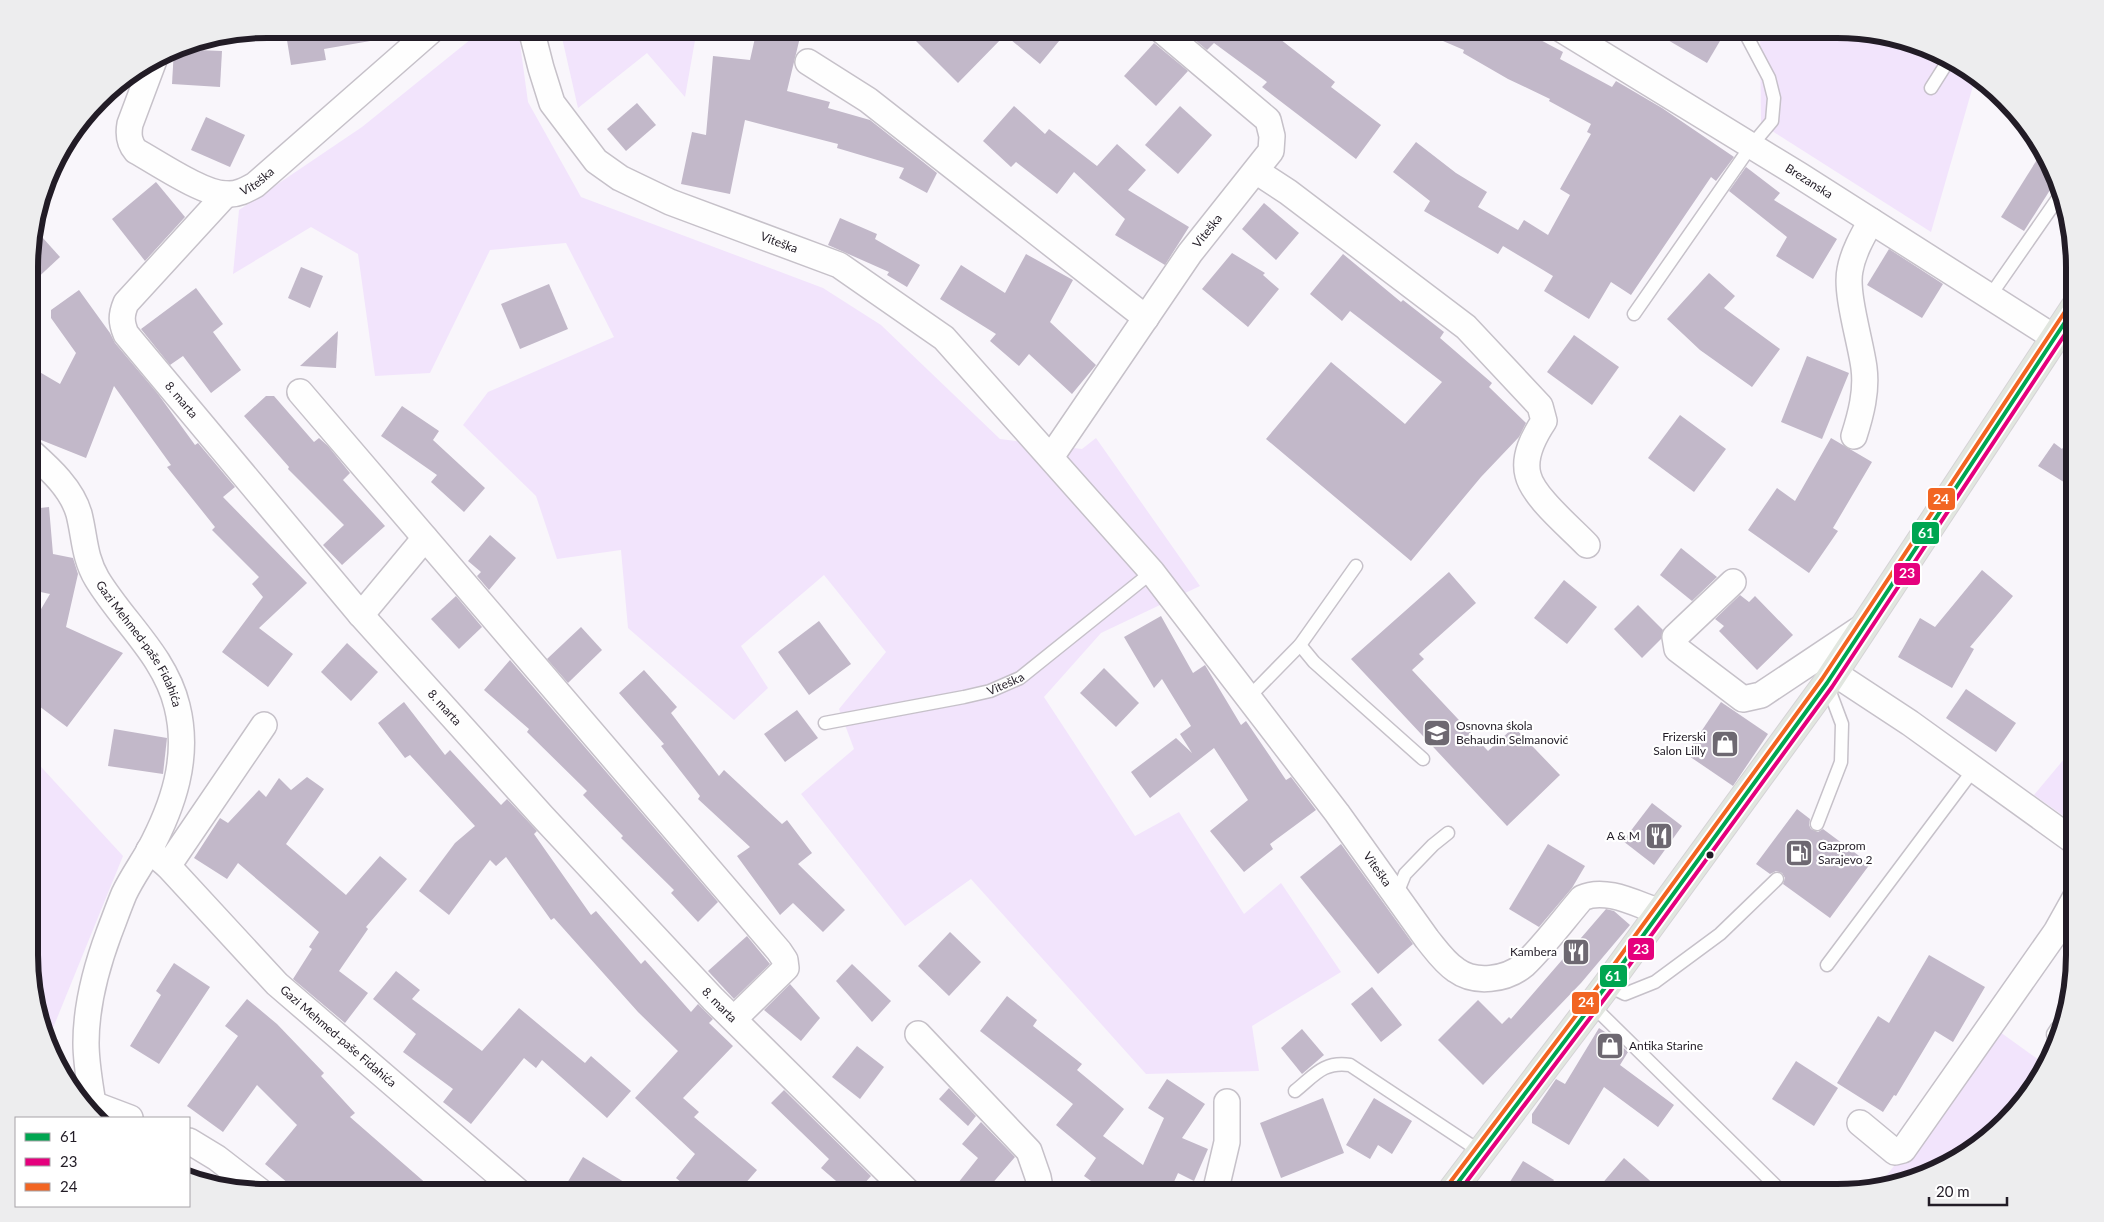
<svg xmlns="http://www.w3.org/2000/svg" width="2104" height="1222" font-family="Lato,sans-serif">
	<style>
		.green { fill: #f2e4fc }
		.building { fill: #c2b8c9 }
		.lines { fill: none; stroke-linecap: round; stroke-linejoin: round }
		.service-casing { stroke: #c6c1c9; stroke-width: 15 }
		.minor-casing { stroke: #c6c1c9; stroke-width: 28 }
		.primary-casing { stroke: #d5d3d6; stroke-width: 30 }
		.service { stroke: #fefefe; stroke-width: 12 }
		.minor { stroke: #fefefe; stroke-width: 25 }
		.primary { stroke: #e1e6df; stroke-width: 28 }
		.bus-1-casing { stroke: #fff; stroke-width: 8 }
		.bus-2-casing { stroke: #fff; stroke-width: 8 }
		.bus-3-casing { stroke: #fff; stroke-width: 8 }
		.bus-1 { stroke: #00a651; stroke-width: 4 }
		.bus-2 { stroke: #e5007d; stroke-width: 4 }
		.bus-3 { stroke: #f26522; stroke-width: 4 }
		.bus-dot { fill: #221c26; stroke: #fff; stroke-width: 2 }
		.labels { text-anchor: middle; stroke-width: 4.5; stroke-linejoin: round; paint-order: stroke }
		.street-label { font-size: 12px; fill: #221c26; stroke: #fff }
		.poi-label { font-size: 12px; fill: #221c26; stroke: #fff; text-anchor: start }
		.rim { fill: none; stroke: #221c26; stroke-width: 6 }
		.line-badge { stroke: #fff; stroke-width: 2 }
		.badge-label { font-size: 14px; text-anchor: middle; font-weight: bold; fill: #fff }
	</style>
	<rect width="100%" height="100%" fill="#f9f6fb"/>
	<g class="green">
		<path d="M487,29h31l10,73 53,95 242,91 58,37 119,114 82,10 14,-11 104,148 -99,47 -57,64 91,139 44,-24 65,102 37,-31 60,89 -89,54 7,45 -113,3 -175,-195 -66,47 -104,-132 53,-45 -15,-40 47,-57 -62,-77 -83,71 27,42 -34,32 -106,-92 -7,-78 -64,9 -21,-63 -73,-71 25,-33 126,-55 -48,-94 -76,7 -60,123 -55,3 -17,-122 -47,-27 -78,47 6,-64 123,-83 119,-96z"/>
		<path d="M560,29h137l-12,68 -38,-44 -69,55z"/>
		<path d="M1760,29h77l62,8 57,24 19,18 -44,153 -170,-108z"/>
		<path d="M2075,746v78l-41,-29z"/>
		<path d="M31,756l92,100 -70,172 -13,-17 -9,-25z"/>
		<path d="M2000,1032l46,33 -3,9 -38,50 -49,37 -77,24z"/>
	</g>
	<g class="building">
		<path d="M319,29h56l1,11 -52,9 2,11 -35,5 -5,-31z"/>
		<path d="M757,29h45l-15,62 43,11 -2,6 42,12 67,53 -10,20 -28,-15 5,-10 -67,-20 1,-4 -93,-24 -15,74 -49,-10 11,-52 14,3 7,-79 37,4z"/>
		<path d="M904,29h165l-29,35 -35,-29 -47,48z"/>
		<path d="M1182,29h85l68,53 -4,5 50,38 -25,34 -94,-72 5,-5 -53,-39 -7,7z"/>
		<path d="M1415,29h122l-4,7 30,16 -3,7 52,28 4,-6 46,27 72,49 -18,24 -5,-4 -80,118 -20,-13 -22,37 -45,-28 9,-15 -50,-30 -5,8 -74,-43 6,-10 -37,-29 23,-30 40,31 31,19 -9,15 40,23 6,-10 24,15 22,-40 -10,-6 31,-55 -4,-2 4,-8 -42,-23 1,-2 -42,-20 -45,-26 1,-3z"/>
		<path d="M1649,29h78l-20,34z"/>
		<path d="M1154,43l34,28 -32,35 -32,-30z"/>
		<path d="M174,49l48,2 -2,36 -48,-3z"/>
		<path d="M637,103l19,22 -30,26 -19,-22z"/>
		<path d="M1014,106l31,28 4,-5 48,37 20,-22 29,26 -18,20 61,37 -24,38 -50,-30 10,-16 -51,-47 -17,22 -41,-32 -5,5 -28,-26z"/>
		<path d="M1180,106l32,29 -34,39 -33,-29z"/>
		<path d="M206,117l39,18 -15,32 -39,-17z"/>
		<path d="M2038,158l13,8 6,13 -33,52 -23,-14z"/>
		<path d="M1746,167l34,26 -6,7 63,39 -24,40 -37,-23 11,-19 -58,-46z"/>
		<path d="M156,182l29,35 -40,44 -33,-42z"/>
		<path d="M1264,203l35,30 -23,27 -34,-31z"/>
		<path d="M840,218l37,16 -2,5 45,26 -13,22 -20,-12 2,-3 -61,-27z"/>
		<path d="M33,227l27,30 -29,27v-48z"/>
		<path d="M1889,249l54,35 -21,34 -55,-33z"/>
		<path d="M1232,253l33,20 -2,2 16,14 -31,38 -46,-38z"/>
		<path d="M1026,254l47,26 -23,42 46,43 -24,29 -43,-40 -10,12 -29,-25 6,-7 -56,-35 21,-34 44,28z"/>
		<path d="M1343,254l58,48 2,-2 41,32 -4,6 52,45 -3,4 37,36 -7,14 -38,40 -70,84 -145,-122 65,-77 74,62 37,-42 -92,-71 -8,10 -32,-27z"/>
		<path d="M301,267l22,9 -13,32 -22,-10z"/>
		<path d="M1709,273l26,23 -11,12 56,41 -28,38 -52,-37 -33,-31z"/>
		<path d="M549,284l19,45 -48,20 -19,-45z"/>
		<path d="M196,288l27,36 -10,8 28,38 -30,23 -28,-37 -13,9 -29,-36z"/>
		<path d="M79,290l31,43 5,10 43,51 37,51 3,-2 37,44 -12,10 84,86 -48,45 34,26 -25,33 -46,-35 41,-55 -11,-13 7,-7 -47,-47 3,-3 -48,-60 4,-2 -57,-79 -28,72 -55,-22v-69l29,17 16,-31 -25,-35v-8z"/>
		<path d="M338,331l-2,37 -36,-2z"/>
		<path d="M1574,335l45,32 -27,38 -45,-33z"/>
		<path d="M1807,356l42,17 -27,66 -41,-17z"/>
		<path d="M266,396h8l40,46 5,-4 9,8 22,27 -7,7 42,46 -43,39 -19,-20 21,-20 -56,-56 1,-2 -45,-51z"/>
		<path d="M402,406l37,25 -6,9 52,48 -21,24 -33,-30 6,-7 -56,-39z"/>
		<path d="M1680,415l46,34 -32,43 -46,-34z"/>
		<path d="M2075,431v58l-37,-23 16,-23 8,6z"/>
		<path d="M1831,438l41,24 -39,66 5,3 -29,42 -61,-43 29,-42 18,13z"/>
		<path d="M49,507l4,47 20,4 5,16 -12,53 57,26 -56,74 -36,-27v-74l19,-32 -19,-4v-81z"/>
		<path d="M490,535l26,23 -27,32 -12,-14 4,-4 -13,-11z"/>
		<path d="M1681,548l36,29 -25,24 -32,-26z"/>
		<path d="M1982,570l31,26 -43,51 4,2 -22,39 -54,-31 22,-39 15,9z"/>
		<path d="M1449,572l27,31 -57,51 5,5 -12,11 76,81 26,-24 46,48 -53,51 -156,-167z"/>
		<path d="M1564,580l33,27 -30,37 -33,-26z"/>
		<path d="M1740,595l9,7 6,-6 38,39 -36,35 -38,-39 5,-5 -9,-7z"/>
		<path d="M456,596l26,31 -23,22 -28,-30z"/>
		<path d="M1638,605l25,25 -2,9 -19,19 -28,-29z"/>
		<path d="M1161,616l32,57 12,-8 36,60 5,-4 40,59 5,-3 25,33 -46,34 3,5 -29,23 -34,-41 38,-31 -34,-52 -64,50 -19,-26 45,-34 16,15 -12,-19 11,-8 -29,-47 -8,9 -30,-51z"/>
		<path d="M819,621l32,43 -42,31 -31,-43z"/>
		<path d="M581,627l21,23 -34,33 -21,-24z"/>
		<path d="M347,643l31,29 -27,29 -30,-29z"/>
		<path d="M510,660l208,242 -20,20 -27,-29 3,-3 -53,-52 2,-2 -40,-41 4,-4 -60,-59 2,-3 -45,-39z"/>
		<path d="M1104,668l35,35 -23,24 -36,-34z"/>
		<path d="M644,670l33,37 -6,6 48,63 5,-6 58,54 5,-4 25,33 -14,11 47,46 -22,22 -30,-29 -13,12 -43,-59 13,-9 -52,-48 2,-3 -39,-50 3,-2 -45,-51z"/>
		<path d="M1966,689l50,34 -20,29 -50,-34z"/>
		<path d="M404,702l41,53 5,-5 51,55 6,-6 30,32 -3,3 57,81 5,-4 45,53 4,-4 46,52 7,-8 15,15 -4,4 24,23 -50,52 16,14 -5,5 63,53 -20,23h-43l-18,-15 19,-24 -60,-56 43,-47 -40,-39 -84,-94 -3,2 -45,-63 -10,9 -6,-6 -41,55 -30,-24 36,-48 20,-17 -65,-71 -5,3 -27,-35z"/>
		<path d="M1721,702l47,32 -35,52 -47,-32z"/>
		<path d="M797,710l21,28 -33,24 -21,-28z"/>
		<path d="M114,729l53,9 -4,36 -55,-8z"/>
		<path d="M307,777l17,12 -38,55 60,51 34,-39 27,23 -41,48 2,2 -29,42 29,22 -23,30 -52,-44 19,-30 -3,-2 10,-15 -81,-69 -11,16 -33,-21 26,-40 8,5 31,-33 7,7 13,-19 12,12z"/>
		<path d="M1652,803l30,23 -28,39 -31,-24z"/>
		<path d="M1797,809l13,10 -1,6 2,4 7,3 5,-3 47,35 -40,54 -47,-34 2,-6 -3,-5 -6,-2 -6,3 -14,-10z"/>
		<path d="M1341,844l72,100 -35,30 -78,-97z"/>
		<path d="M1548,844l37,22 -13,22 -33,39 -30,-18z"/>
		<path d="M1606,909l8,2 16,14 -49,58 -98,102 -45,-45 40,-40 24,24 7,-7 2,2z"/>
		<path d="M950,932l31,30 -32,34 -31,-30z"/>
		<path d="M747,936l23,28 -36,35 -26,-28z"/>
		<path d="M1929,955l56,32 -32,55 -18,-11 -39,65 -2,-1 -11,17 -46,-29 41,-67 11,7z"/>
		<path d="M174,963l36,24 -51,77 -29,-18 31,-51 -5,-4z"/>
		<path d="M852,964l39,37 -19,21 -36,-41z"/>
		<path d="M396,971l24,19 -8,9 70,52 37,-43 66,55 6,-7 40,35 -24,27 -65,-58 -6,8 -12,-10 -53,66 -28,-22 10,-13 -50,-37 13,-18 -43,-35z"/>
		<path d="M790,984l30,34 -19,23 -37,-31z"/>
		<path d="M1372,987l30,38 -21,17 -30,-38z"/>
		<path d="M1007,996l30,24 -4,6 49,38 -5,6 47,39 -21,27 40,29 21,-47 -16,-10 19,-29 38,25 -23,34 26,11 -14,32 -16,-8 -9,20h-61l-24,-17 12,-18 -40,-33 17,-21 -93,-73z"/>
		<path d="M247,999l30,25 47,49 -3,3 34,37 -5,4 87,76h-137l-35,-29 32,-39 -40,-40 -34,47 -36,-26 51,-70 -13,-10z"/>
		<path d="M1599,1028l12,8 17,16 -8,13 54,40 -16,22 -54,-40 -35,58 -37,-22v-9l24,-35 9,5z"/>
		<path d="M1302,1029l22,26 -22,19 -21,-26z"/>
		<path d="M857,1046l27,21 -24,32 -28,-22z"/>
		<path d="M1796,1061l42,27 -24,38 -42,-27z"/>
		<path d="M949,1088l27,28 -8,10 -29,-27z"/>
		<path d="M784,1090l87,86 -15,17h-6l-29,-25 8,-9 -58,-56z"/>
		<path d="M1323,1098l21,55 -63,25 -21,-55z"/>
		<path d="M1374,1098l38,23 -20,33 -14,-9 -8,14 -24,-14z"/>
		<path d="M981,1122l34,35 -31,36h-34l28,-35 -16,-14z"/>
		<path d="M583,1157l59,36h-81z"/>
		<path d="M1624,1158l40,35h-70z"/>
		<path d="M1523,1161l31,19 -9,13h-42z"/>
	</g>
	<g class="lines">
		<g class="service-casing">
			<g id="service">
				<path d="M1931,88l19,-30"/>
				<path d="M1990,296l73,-105"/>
				<path d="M1634,314l117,-168 21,-25 2,-23 -5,-20 -26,-49"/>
				<path d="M1300,645l14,17 109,97"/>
				<path d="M1248,698l52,-53 56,-79"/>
				<path id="s1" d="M825,723l139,-26 26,-6 30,-13 132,-106"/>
				<path d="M1817,824l24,-62 1,-38 -15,-40"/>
				<path d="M1396,896l9,-22 28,-29 15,-12"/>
				<path d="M1827,965l147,-196"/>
				<path d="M1607,985l18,9 30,-12 65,-48 57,-55"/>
				<path d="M1592,1005l185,182"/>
				<path d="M2054,1039l-1,-5 4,-6"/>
				<path d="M1295,1091c19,-15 28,-30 55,-26l131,87"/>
			</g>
		</g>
		<g class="minor-casing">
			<g id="minor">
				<path id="s2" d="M531,29l10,39 11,35 44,58 24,17 50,24 169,63 105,73 208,234 185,241 90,126c9,11 17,23 29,31 19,14 50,10 68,-5 20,-19 40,-46 58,-67 24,-11 54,6 78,14"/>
				<path id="s3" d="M1561,29l238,146 256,163"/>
				<path id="s4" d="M154,60l-24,64c-2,11 -1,19 6,27 22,12 67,43 90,43 11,1 20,-4 29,-9l178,-156"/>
				<path d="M808,62l60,38 278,218"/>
				<path d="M1256,171l32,21 178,135 74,79 4,15c-10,15 -21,35 -16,54 5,22 43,53 59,70"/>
				<path id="s5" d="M226,194l-100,109c-5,12 -5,19 0,31l235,281 181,201 171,183 196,194"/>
				<path d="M300,392l479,559 6,9 1,8 -51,50"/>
				<path d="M1854,436c7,-22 13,-45 10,-68 -3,-25 -19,-75 -14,-98 3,-17 12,-33 21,-49"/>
				<path id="s6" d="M31,452c19,17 41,37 48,62 6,24 5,43 18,65 26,43 68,77 80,127 13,52 -4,100 -28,145 -8,14 -18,28 -25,43 -5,12 -10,26 -15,39 -13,35 -23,73 -23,110 0,23 5,46 8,68"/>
				<path id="s7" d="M1051,457l139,-204 81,-102 1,-15 -4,-16 -108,-91"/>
				<path d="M1733,582l-58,55 2,12 66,50 18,-4 102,-68"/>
				<path d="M361,615l64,-77"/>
				<path d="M1834,673l76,50 165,119"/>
				<path id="s8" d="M149,850l19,16 109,118 243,209"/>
				<path d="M168,866l96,-141"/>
				<path d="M918,1034l111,117 9,26 3,16"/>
				<path d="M93,1104l37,14"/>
				<path d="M1860,1123l35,29 8,-2 153,-218 19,-34"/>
				<path d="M189,1141l28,17 44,34"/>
				<path d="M1215,1193l12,-51v-40"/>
			</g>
		</g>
		<g class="primary-casing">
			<path id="primary" d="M1450,1193l157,-208 220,-302 248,-376"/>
		</g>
		<use href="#service" class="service"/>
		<use href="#minor" class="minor"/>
		<use href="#primary" class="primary"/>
		<g class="bus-1-casing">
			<path id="bus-1" d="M1450,1193l157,-208 220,-302 248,-376"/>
		</g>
		<g class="bus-2-casing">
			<path id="bus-2" d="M1458,1193l154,-204 220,-302 243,-368"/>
		</g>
		<g class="bus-3-casing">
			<path id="bus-3" d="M1445,1189l157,-208 220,-302 248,-375"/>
		</g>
		<use href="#bus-1" class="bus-1"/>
		<use href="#bus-2" class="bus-2"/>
		<use href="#bus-3" class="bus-3"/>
	</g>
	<defs>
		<g id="school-square" transform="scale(1.4375)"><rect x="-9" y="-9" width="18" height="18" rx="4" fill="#6d6871" stroke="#fff"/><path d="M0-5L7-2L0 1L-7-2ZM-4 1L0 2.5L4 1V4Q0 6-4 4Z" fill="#fff"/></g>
		<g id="shop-square" transform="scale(1.4375)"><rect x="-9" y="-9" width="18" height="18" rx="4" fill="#6d6871" stroke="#fff"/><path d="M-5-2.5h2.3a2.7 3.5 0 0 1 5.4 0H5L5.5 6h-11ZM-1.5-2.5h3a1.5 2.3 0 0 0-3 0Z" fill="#fff"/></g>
		<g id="restaurant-square" transform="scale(1.4375)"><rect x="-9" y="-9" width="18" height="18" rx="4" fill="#6d6871" stroke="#fff"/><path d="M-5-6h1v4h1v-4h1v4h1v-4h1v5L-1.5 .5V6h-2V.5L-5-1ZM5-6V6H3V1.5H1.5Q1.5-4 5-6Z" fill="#fff"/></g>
		<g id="fuel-square" transform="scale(1.4375)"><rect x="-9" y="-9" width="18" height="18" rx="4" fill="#6d6871" stroke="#fff"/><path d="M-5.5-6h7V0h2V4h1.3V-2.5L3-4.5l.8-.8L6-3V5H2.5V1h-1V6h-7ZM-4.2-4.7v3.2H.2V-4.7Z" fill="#fff"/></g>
	</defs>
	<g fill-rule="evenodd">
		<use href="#school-square" x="1437" y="733"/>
		<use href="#shop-square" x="1725" y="744"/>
		<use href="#restaurant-square" x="1659" y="836"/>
		<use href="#fuel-square" x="1799" y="853"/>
		<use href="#restaurant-square" x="1576" y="952"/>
		<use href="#shop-square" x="1610" y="1046"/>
	</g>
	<circle class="bus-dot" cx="1710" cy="855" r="4.5"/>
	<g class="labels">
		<g class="street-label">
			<text dy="4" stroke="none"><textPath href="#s4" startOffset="232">Viteška</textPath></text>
			<text dy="4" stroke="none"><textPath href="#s3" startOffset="291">Brezanska</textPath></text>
			<text dy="4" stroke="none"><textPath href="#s7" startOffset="275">Viteška</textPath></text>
			<text dy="4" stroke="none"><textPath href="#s2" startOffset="351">Viteška</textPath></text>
			<text dy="4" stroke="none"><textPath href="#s5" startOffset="266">8. marta</textPath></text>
			<text dy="4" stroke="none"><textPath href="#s6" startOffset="225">Gazi Mehmed-paše Fidahića</textPath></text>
			<text dy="4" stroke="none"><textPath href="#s1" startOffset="185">Viteška</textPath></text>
			<text dy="4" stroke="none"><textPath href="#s5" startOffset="671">8. marta</textPath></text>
			<text dy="4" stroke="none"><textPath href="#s2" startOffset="1229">Viteška</textPath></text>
			<text dy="4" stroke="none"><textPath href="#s5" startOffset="1076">8. marta</textPath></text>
			<text dy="4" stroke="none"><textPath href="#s8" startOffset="266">Gazi Mehmed-paše Fidahića</textPath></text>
		</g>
		<g class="poi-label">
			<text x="1456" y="730">Osnovna śkola<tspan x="1456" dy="14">Behaudin Selmanović</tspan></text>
			<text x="1706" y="741" text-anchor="end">Frizerski<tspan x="1706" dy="14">Salon Lilly</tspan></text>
			<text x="1640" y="840" text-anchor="end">A &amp; M</text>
			<text x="1818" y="850">Gazprom<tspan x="1818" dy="14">Sarajevo 2</tspan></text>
			<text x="1557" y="956" text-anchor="end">Kambera</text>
			<text x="1629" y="1050">Antika Starine</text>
		</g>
	</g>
	<path d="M0 0H2104V1222H0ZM267 38H1837A229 229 0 0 1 2066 267V955A229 229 0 0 1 1837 1184H267A229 229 0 0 1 38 955V267A229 229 0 0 1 267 38Z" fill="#ededee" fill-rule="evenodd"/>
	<path class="rim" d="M267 38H1837A229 229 0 0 1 2066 267V955A229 229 0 0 1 1837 1184H267A229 229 0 0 1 38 955V267A229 229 0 0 1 267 38Z"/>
	<g class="line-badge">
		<rect x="1927" y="487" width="29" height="24" rx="5" fill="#f26522"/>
		<rect x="1911" y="521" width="29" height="24" rx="5" fill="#00a651"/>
		<rect x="1893" y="562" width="28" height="24" rx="5" fill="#e5007d"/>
		<rect x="1627" y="937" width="28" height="24" rx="5" fill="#e5007d"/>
		<rect x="1599" y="964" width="29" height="24" rx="5" fill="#00a651"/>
		<rect x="1571" y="991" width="29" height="24" rx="5" fill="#f26522"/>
	</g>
	<g class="badge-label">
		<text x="1941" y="504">24</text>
		<text x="1926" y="538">61</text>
		<text x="1907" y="578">23</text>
		<text x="1641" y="954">23</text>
		<text x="1613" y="981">61</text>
		<text x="1586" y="1007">24</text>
	</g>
	<rect x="15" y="1117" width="175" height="90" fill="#ffffff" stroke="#a7a4a8"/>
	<rect x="25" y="1133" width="25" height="8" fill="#00a651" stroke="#a7a4a8"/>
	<text x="60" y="1142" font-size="15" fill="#221c26">61</text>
	<rect x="25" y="1158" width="25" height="8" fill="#e5007d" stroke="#a7a4a8"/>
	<text x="60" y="1167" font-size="15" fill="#221c26">23</text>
	<rect x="25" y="1183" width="25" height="8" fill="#f26522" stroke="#a7a4a8"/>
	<text x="60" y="1192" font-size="15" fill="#221c26">24</text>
	<path d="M1929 1197v8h78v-8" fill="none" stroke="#221c26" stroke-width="2.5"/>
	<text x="1936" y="1197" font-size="15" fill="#221c26" stroke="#ffffff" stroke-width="4" paint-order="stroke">20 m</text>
</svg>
